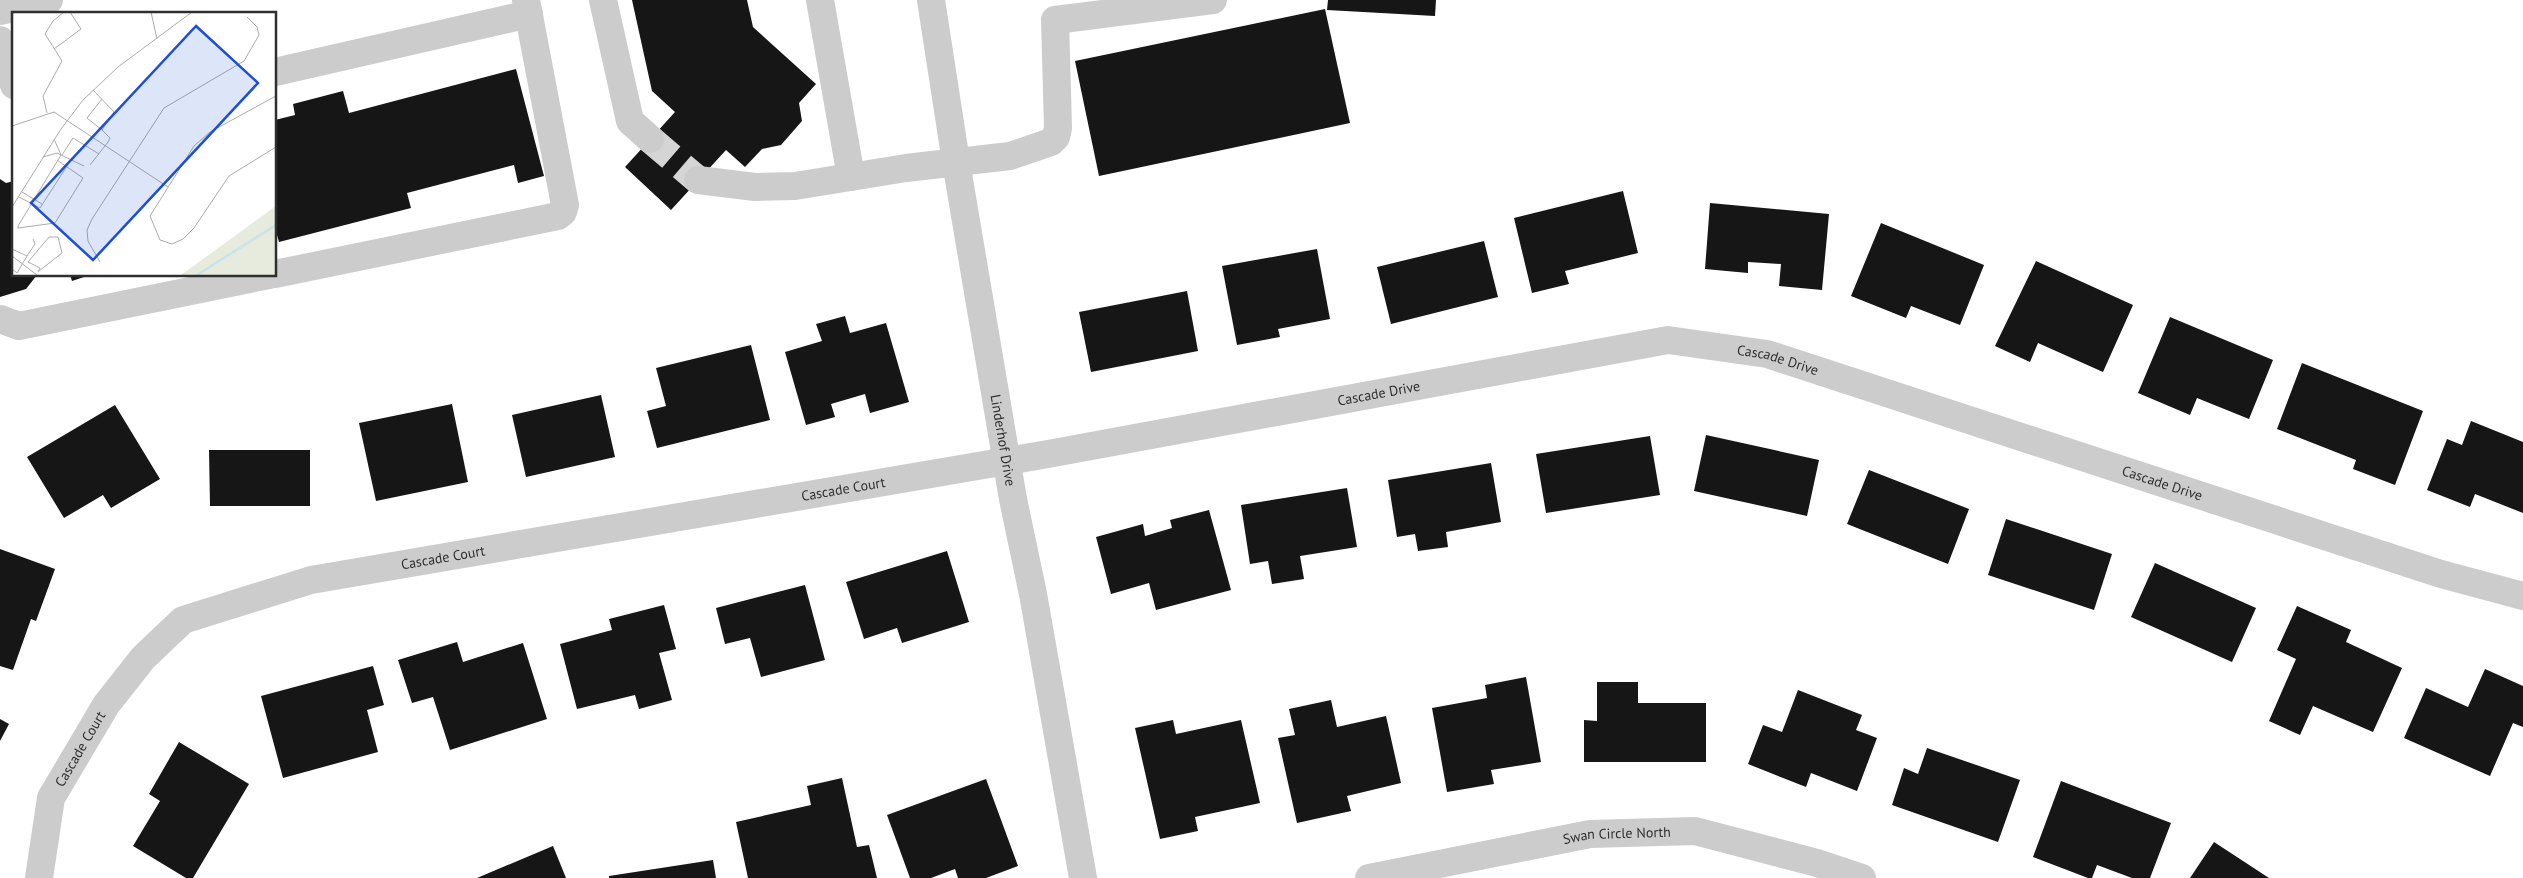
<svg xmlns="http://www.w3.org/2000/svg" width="2523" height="878" font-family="'PT Sans',sans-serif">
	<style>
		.building { fill: #161616 }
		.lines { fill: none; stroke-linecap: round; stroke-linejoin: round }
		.minor-tunnel { stroke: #d5d5d5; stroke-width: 28; stroke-dasharray: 28 14; stroke-linecap: butt }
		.minor { stroke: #ccc; stroke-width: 28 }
		.labels { text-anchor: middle; stroke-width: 5; stroke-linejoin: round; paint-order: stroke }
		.street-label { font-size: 14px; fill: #2f2f2f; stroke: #fff }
		.inset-river { fill: none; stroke: #cae2ea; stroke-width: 2.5 }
		.inset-road { fill: none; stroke: #acacac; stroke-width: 1 }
		.view { fill: #1d4ed8; fill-opacity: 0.15; stroke: #1d4ed8; stroke-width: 2.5 }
		.inset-edge { fill: none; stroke: #2f2f2f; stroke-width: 2.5 }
	</style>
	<rect width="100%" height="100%" fill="#fff"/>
	<g class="building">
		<path d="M632,0h115l6,27 63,57 -17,19 3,18 -21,24 -19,4 -17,18 -19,-17 -55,60 -46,-43 50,-55 -23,-21z"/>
		<path d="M1328,0h108l-1,16 -108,-6z"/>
		<path d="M1325,9l25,114 -251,53 -24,-115z"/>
		<path d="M516,69l28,107 -26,7 -4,-18 -107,28 4,15 -132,34 -4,-14v-108l20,-5 -2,-11 50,-13 6,22z"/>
		<path d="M0,179l6,4 8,-2v94h23l-11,14 -26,8z"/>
		<path d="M1623,191l15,62 -73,18 4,13 -37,9 -18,-75z"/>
		<path d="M1710,203l119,11 -7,76 -43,-4 2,-22 -33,-2v11l-43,-4z"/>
		<path d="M1881,223l103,42 -24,60 -49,-19 -5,12 -55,-22z"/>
		<path d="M1484,241l14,56 -107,27 -14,-57z"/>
		<path d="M1317,249l13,70 -52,10 2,8 -43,8 -15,-79z"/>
		<path d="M2036,261l97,44 -30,67 -65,-29 -8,19 -35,-16z"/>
		<path d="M70,275h20l-18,6z"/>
		<path d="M1187,291l11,60 -107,21 -12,-60z"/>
		<path d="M845,316l5,17 36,-10 23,79 -39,11 -5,-19 -34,10 4,13 -29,8 -21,-73 37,-11 -6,-17z"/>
		<path d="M2170,317l103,43 -24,59 -52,-21 -7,17 -52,-22z"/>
		<path d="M751,345l19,75 -113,28 -10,-37 19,-5 -10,-38z"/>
		<path d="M2302,363l121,48 -28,74 -42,-16 3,-9 -79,-31z"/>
		<path d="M601,395l14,62 -89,20 -14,-62z"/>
		<path d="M452,404l16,78 -92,19 -17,-78z"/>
		<path d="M115,405l45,74 -49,29 -8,-13 -39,23 -37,-61z"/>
		<path d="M2471,421l52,21v71l-48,-19 -5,13 -43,-17 20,-51 15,6z"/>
		<path d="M1706,435l113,25 -12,56 -113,-25z"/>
		<path d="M1650,436l10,59 -114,18 -10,-59z"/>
		<path d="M209,450h101v56h-100z"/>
		<path d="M1491,463l10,59 -55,10 2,15 -30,4 -3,-17 -18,3 -9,-57z"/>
		<path d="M1869,470l100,39 -21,55 -101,-40z"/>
		<path d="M1347,488l10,59 -57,9 4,23 -32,5 -4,-23 -18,3 -9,-59z"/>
		<path d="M1209,510l22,80 -75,20 -7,-27 -38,11 -15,-57 47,-13 2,12 27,-8 -2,-8z"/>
		<path d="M2006,519l106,35 -18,56 -106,-35z"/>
		<path d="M0,549l55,20 -19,52 -5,-2 -18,51 -13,-4z"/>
		<path d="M947,551l22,71 -67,21 -5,-15 -33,11 -18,-57z"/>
		<path d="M2155,563l101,45 -24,54 -101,-45z"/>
		<path d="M805,585l20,75 -64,17 -11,-39 -25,6 -9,-36z"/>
		<path d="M664,605l12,44 -17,4 13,47 -33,9 -4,-14 -58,14 -17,-65 52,-14 -3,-11z"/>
		<path d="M2297,606l54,24 -5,12 56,26 -29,64 -60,-26 -13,29 -31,-14 27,-62 -19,-9z"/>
		<path d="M457,642l6,20 60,-19 24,76 -97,31 -17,-53 -21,6 -14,-43z"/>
		<path d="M373,666l11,39 -17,5 11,42 -95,26 -22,-82z"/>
		<path d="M2485,669l38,17v41l-10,-4 -23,53 -86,-38 22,-50 42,19z"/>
		<path d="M1526,677l15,85 -50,8 3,14 -47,8 -15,-84 55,-10 -2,-13z"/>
		<path d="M1597,682h41v21h68v59h-122v-42l13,1z"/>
		<path d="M1798,690l64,25 -6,15 21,8 -20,53 -46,-18 -5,14 -58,-23 15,-39 19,7z"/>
		<path d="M1331,700l6,27 49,-11 15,67 -54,13 4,15 -54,12 -19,-85 17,-3 -6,-26z"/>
		<path d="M0,719l9,5 -9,17z"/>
		<path d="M1173,720l3,14 65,-14 19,83 -65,14 3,14 -38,8 -25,-111z"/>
		<path d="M179,742l70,42 -56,94h-7l-53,-32 27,-45 -11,-7z"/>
		<path d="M1927,748l93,32 -22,62 -106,-37 12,-37 14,6z"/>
		<path d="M842,778l15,69 12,-2 8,33h-129l-12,-56 75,-17 -4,-19z"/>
		<path d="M986,779l32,87 -32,12h-28l-3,-9 -24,9h-21l-23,-63z"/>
		<path d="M2061,781l110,42 -21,55h-18l-35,-13 -5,13h-4l-55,-21z"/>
		<path d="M2214,842l55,36h-79z"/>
		<path d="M553,846l13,32h-89z"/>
		<path d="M713,860l3,18h-107v-2z"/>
	</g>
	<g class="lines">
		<path class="minor-tunnel" d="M650,139l48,41"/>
		<g class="minor">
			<path d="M603,0l27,121 20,18"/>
			<path d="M820,0l31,177"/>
			<path id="s1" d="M931,0l25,162 57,337 20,95 50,284"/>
			<path d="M0,11l49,-11"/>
			<path d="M0,40l14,45"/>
			<path d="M275,72l254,-58"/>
			<path d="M698,180l57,7 40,-1 111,-18 104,-12 41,-14 5,-5 2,-9 -3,-108 158,-20"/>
			<path d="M275,274l283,-58 5,-4 2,-7 -39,-205"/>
			<path d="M0,319l19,7 250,-51"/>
			<path id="s2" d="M39,878l12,-80 55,-93 37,-47 40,-38 128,-40 737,-126 620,-114 99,14 674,220 82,22"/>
			<path id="s3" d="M1369,878l221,-44 105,-3 122,32 45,15"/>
		</g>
	</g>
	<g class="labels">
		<g class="street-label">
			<text dy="5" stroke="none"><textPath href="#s2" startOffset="1928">Cascade Drive</textPath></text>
			<text dy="5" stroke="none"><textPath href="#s2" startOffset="1522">Cascade Drive</textPath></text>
			<text dy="5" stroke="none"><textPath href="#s1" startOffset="446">Linderhof Drive</textPath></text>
			<text dy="5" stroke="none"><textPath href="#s2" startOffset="2332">Cascade Drive</textPath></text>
			<text dy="5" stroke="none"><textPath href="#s2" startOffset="978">Cascade Court</textPath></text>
			<text dy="5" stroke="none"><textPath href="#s2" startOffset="572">Cascade Court</textPath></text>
			<text dy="5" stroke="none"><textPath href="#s2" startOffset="138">Cascade Court</textPath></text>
			<text dy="5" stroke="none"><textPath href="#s3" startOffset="252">Swan Circle North</textPath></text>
		</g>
	</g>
	<g transform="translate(12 12)">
		<rect width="264" height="264" fill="#fff"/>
		<path d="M264,194v69h-95z" fill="#e7ebdd"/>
		<path class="inset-river" d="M185,263l79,-50"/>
		<path class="inset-road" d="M139,0l6,27M42,37l27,-20 -11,-17M264,84l-66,36 -16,14 -44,70 10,24 12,4 11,-5 11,-11 35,-52 47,-29M35,101l-4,-17 19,-35 -17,-27 8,-13 11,-9M0,114l42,-14 114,75M90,118l-15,-12 15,-19M42,127l7,16M50,143l11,-17 26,16M31,145l14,-4 27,13M45,148l26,18 -28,45 -37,5v-2l43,-71M78,153l18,-23 2,-4 -8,-8 12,-18 -21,-22M10,180l20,12M7,185l21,11 27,-42M0,195l49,-78 22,-29 35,-33 74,-55M0,237l15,7 -10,17 -5,-4M0,244l25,19M15,244l8,-12 -2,-5M16,250l21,-25h9l4,16 -23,18M16,250l12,6 -2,4M88,250l-12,-21 -1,-11 5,-11 72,-111 80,-47 15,-26 -2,-8 -10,-10"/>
		<path class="view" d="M184,14l62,57 -165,177 -62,-57z"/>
		<rect width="264" height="264" class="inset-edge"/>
	</g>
</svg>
